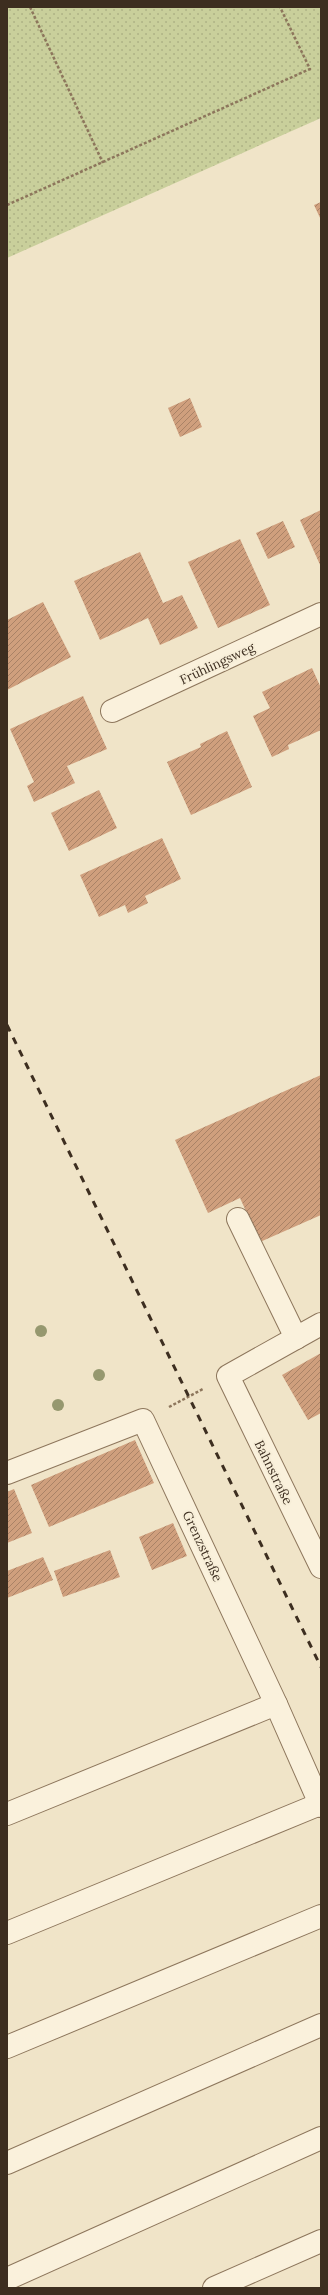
<svg xmlns="http://www.w3.org/2000/svg" width="328" height="2295" font-family="Lora,serif">
	<style>
		.garden { fill: url(#garden-dots) }
		.building { fill: url(#building-hatch) }
		.lines { fill: none; stroke-linecap: round; stroke-linejoin: round }
		.minor-casing { stroke: #8d765c; stroke-width: 24 }
		.path { stroke: #8d765c; stroke-width: 2.5; stroke-dasharray: 3 2; stroke-linecap: butt }
		.minor { stroke: #faf1dc; stroke-width: 22 }
		.rail { stroke: #3d2e20; stroke-width: 3; stroke-dasharray: 7 7; stroke-linecap: butt }
		.tree { fill: #96986f }
		.labels { text-anchor: middle; stroke-width: 4; stroke-linejoin: round; paint-order: stroke }
		.street-label { font-size: 13px; fill: #3d2e20; stroke: #f7eed8 }
	</style>
	<defs>
		<pattern id="garden-dots" width="8" height="8" patternUnits="userSpaceOnUse"><rect width="8" height="8" fill="#c9cf9b"/><path d="M2 2h.1M6 6h.1" fill="none" stroke="#aeb285" stroke-width="1.8" stroke-linecap="round"/></pattern>
		<pattern id="building-hatch" width="6" height="6" patternUnits="userSpaceOnUse"><rect width="6" height="6" fill="#cf9f7d"/><path d="M-1 1l2-2M0 6l6-6M5 7l2-2" fill="none" stroke="#a98266"/></pattern>
	</defs>
	<rect width="100%" height="100%" fill="#f0e4c8"/>
	<path class="garden" d="M7,7h314v111l-314,140z"/>
	<g class="building">
		<path d="M321,202v18l-7,-15z"/>
		<path d="M190,398l12,29 -22,10 -12,-29z"/>
		<path d="M321,510v57l-21,-47z"/>
		<path d="M283,521l12,26 -27,12 -12,-26z"/>
		<path d="M240,539l30,66 -52,23 -30,-66z"/>
		<path d="M140,552l23,51 19,-8 16,33 -38,17 -12,-27 -48,22 -26,-59z"/>
		<path d="M43,602l28,55 -64,33v-70z"/>
		<path d="M312,668l9,20v42l-33,15 1,4 -17,8 -19,-41 17,-8 -8,-16z"/>
		<path d="M83,696l24,53 -40,17 8,17 -41,19 -7,-16 7,-4 -24,-53z"/>
		<path d="M227,731l25,56 -61,28 -24,-53 34,-15 -1,-3z"/>
		<path d="M99,790l18,38 -48,23 -18,-38z"/>
		<path d="M162,838l19,41 -36,17 3,7 -20,10 -3,-8 -26,12 -19,-42z"/>
		<path d="M321,1075v140l-61,27 -20,-44 -32,15 -33,-73z"/>
		<path d="M321,1353v60l-13,7 -26,-45z"/>
		<path d="M135,1440l19,43 -105,44 -18,-42z"/>
		<path d="M14,1489l18,44 -25,10v-51z"/>
		<path d="M173,1523l14,33 -35,14 -13,-33z"/>
		<path d="M110,1550l10,27 -57,20 -9,-26z"/>
		<path d="M43,1557l10,23 -46,18v-27z"/>
	</g>
	<g class="lines">
		<g class="minor-casing">
			<g id="minor">
				<path d="M112,711l209,-97"/>
				<path d="M238,1219l58,119"/>
				<path d="M321,1324l-93,52 93,191"/>
				<path d="M7,1473l136,-53 133,284 45,102"/>
				<path d="M7,1814l269,-110"/>
				<path d="M7,1933l313,-129"/>
				<path d="M7,2047l314,-131"/>
				<path d="M7,2163l314,-138"/>
				<path d="M7,2279l314,-141"/>
				<path d="M214,2288l107,-47"/>
			</g>
		</g>
		<g class="path">
			<path d="M30,7l73,156"/>
			<path d="M7,205l303,-136 -30,-62"/>
			<path d="M169,1407l34,-18"/>
		</g>
		<use href="#minor" class="minor"/>
		<path class="rail" d="M7,1025l314,642"/>
	</g>
	<g class="tree">
		<circle cx="41" cy="1331" r="6"/>
		<circle cx="99" cy="1375" r="6"/>
		<circle cx="58" cy="1405" r="6"/>
	</g>
	<g class="labels">
		<g class="street-label">
			<text transform="translate(217 663) rotate(-25)" y="5">Frühlingsweg</text>
			<text transform="translate(274 1472) rotate(64)" y="5">Bahnstraße</text>
			<text transform="translate(203 1546) rotate(65)" y="5">Grenzstraße</text>
		</g>
	</g>
	<rect width="328" height="2295" fill="none" stroke="#3d2e20" stroke-width="16"/>
</svg>
